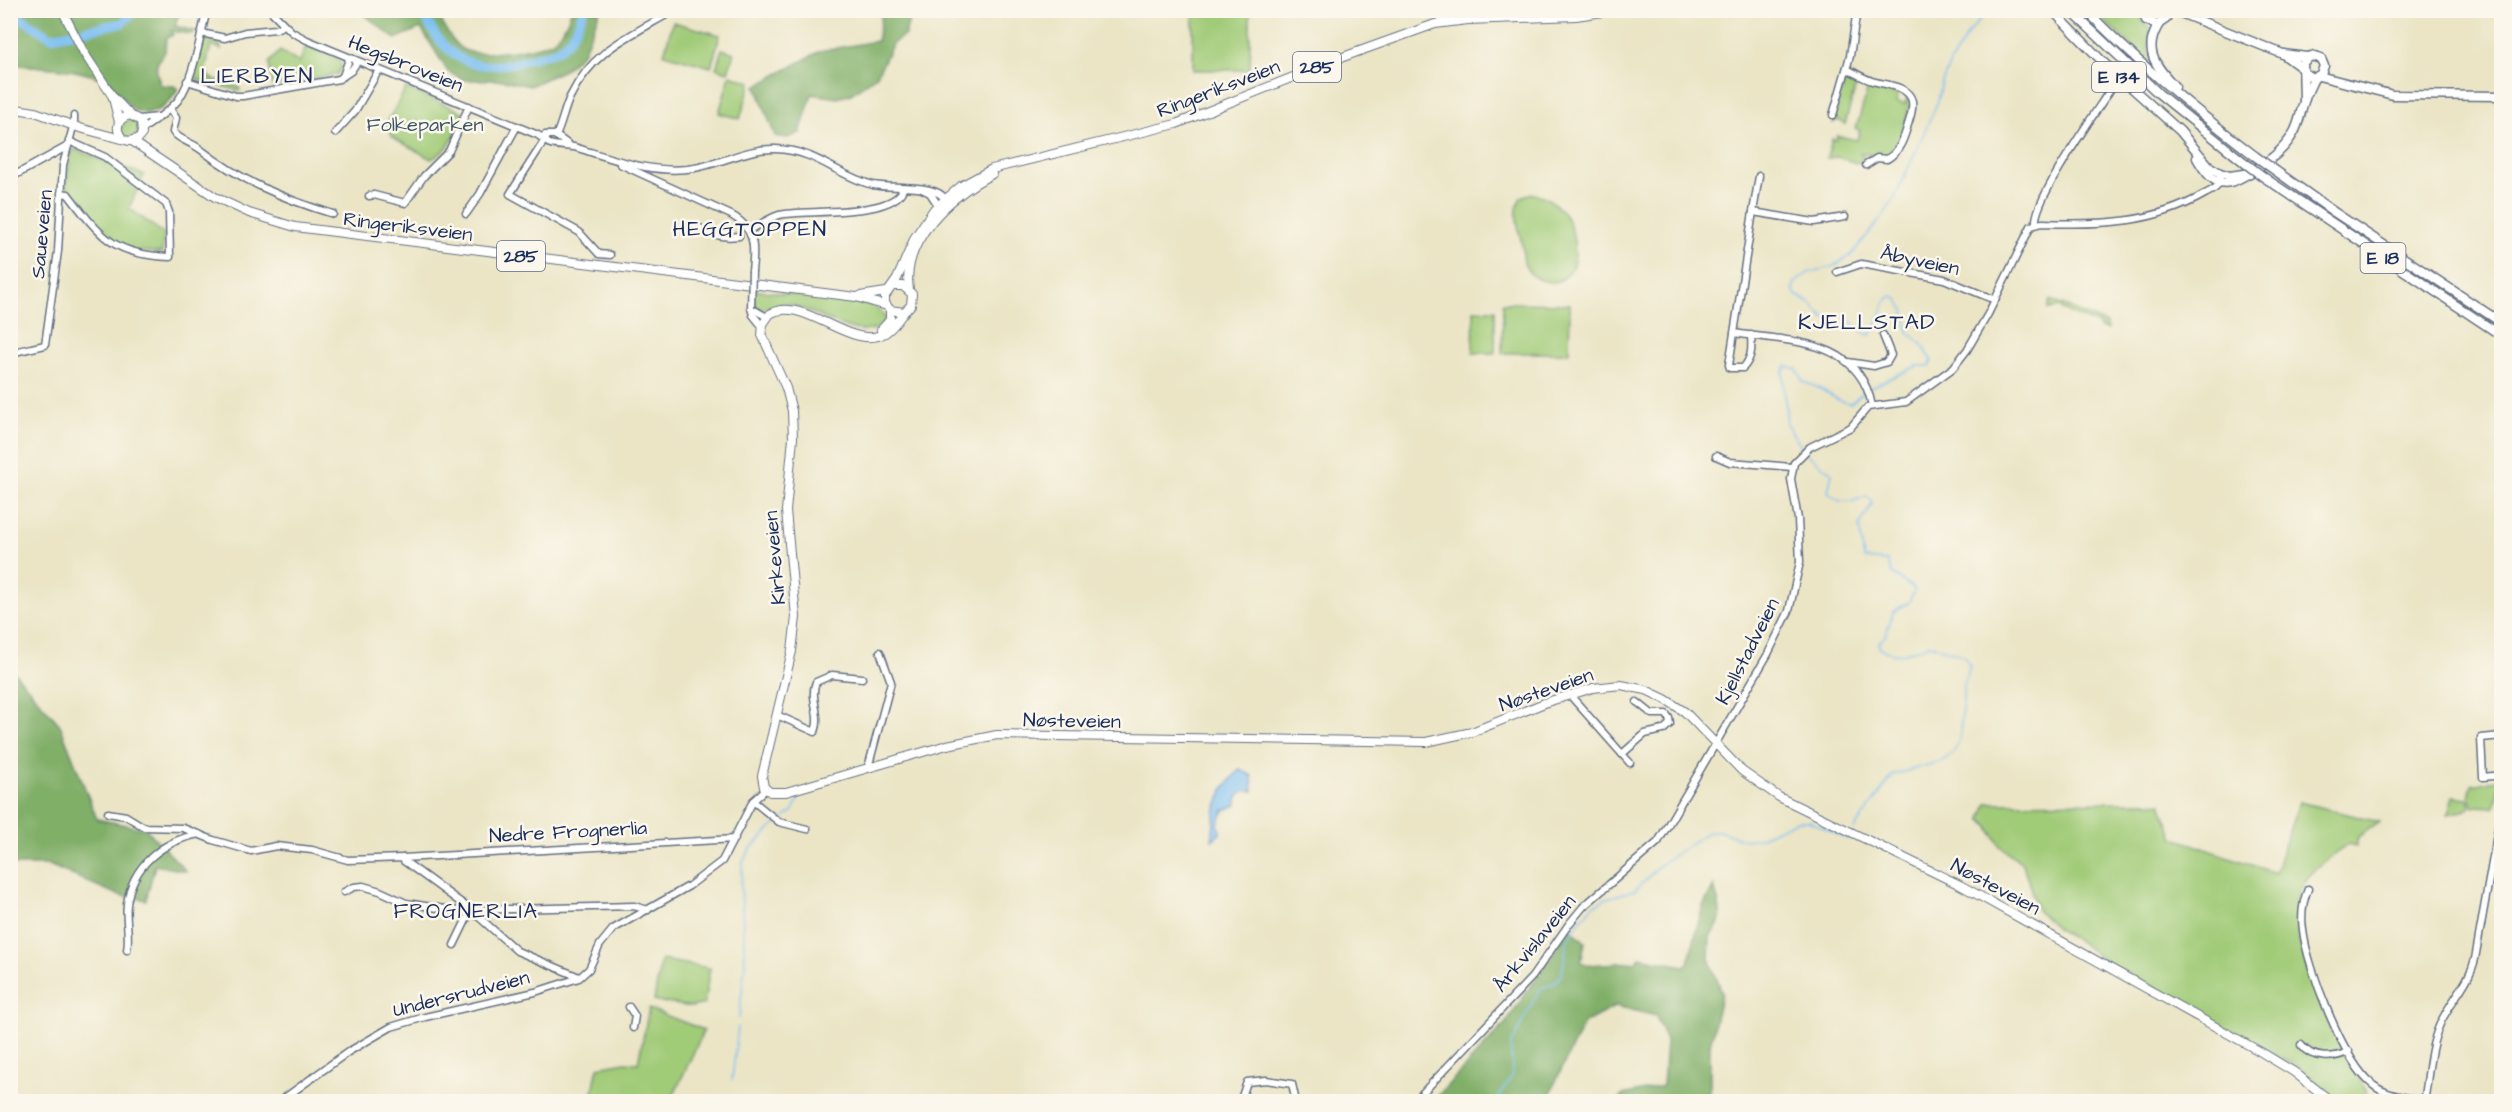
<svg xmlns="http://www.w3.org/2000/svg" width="2512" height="1112" font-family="'Architects Daughter',sans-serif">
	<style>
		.green { fill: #a0cb77; stroke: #5e7d6a; stroke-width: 1.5 }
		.forest { fill: #80af68; stroke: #4e6f63; stroke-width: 1.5 }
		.water { fill: #7cbff2; stroke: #4c77a8; stroke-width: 1.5 }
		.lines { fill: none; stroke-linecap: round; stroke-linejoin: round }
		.stream { stroke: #7cbff2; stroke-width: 1.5 }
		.river { stroke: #7cbff2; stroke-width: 9 }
		.minor-casing { stroke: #646f82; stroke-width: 9 }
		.major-casing { stroke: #646f82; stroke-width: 10 }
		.highway-casing { stroke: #646f82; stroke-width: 11 }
		.minor { stroke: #fff; stroke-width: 6 }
		.major { stroke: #fff; stroke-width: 8 }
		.highway { stroke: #fff; stroke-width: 8 }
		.minor-bridge-casing { stroke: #646f82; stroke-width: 9; stroke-linecap: butt }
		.highway-bridge-casing { stroke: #646f82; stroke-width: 11; stroke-linecap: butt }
		.minor-bridge { stroke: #fff; stroke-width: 6 }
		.highway-bridge { stroke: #fff; stroke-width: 8 }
		.labels { text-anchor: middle; stroke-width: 5; stroke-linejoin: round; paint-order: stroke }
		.shield { fill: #fbf7ec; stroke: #5e6b89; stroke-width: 1.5 }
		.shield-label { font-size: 18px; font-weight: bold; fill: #1b2f5e }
		.street-label { font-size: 20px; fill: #1b2f5e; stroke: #fbf7ec }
		.park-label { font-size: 20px; fill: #3c5664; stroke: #fbf7ec }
		.neighbourhood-label { font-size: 21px; letter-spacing: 1.5px; fill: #1b2f5e; stroke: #fbf7ec }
		.quarter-label { font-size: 22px; letter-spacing: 1.5px; fill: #1b2f5e; stroke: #fbf7ec }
	</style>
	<rect width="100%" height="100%" fill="#fbf7ec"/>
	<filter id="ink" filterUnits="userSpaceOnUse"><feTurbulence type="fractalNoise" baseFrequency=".0167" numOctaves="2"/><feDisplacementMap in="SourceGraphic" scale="12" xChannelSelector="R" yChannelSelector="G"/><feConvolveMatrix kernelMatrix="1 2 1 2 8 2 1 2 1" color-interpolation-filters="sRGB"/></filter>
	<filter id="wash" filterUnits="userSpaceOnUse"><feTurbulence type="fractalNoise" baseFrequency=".008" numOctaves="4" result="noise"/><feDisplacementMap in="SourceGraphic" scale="24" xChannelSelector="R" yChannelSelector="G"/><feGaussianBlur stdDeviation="1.35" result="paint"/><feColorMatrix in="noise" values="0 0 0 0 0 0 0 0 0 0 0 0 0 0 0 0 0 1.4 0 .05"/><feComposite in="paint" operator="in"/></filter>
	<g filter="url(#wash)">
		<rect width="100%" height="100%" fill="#ebe5c6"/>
		<g class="green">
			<rect x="1193" y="11" width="57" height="59"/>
			<path d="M2094,11h44l4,10 8,7 -2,23 4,10 -4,2z"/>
			<path d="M673,22l47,13 -9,32 -47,-13z"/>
			<path d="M208,39l11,2 2,8 -10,-4 -6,26 5,7 29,9 1,4 -41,-11 -5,-4 9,-34z"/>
			<path d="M307,45l32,15 3,7 -5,7 -65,12 -3,-23 11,-12 19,12z"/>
			<path d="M722,49l12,4 -6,19 -12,-4z"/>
			<path d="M730,75l21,7 -11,37 -21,-6z"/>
			<path d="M1849,76h3l5,6 -12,42 -7,-4 -5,3 12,-44z"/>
			<path d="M406,88l59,25c-8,18 -14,38 -34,46l-39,-22 -1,-4 -7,-5z"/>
			<path d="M1868,88l30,6 -1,8 8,2 2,-7 2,3c1,12 -11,52 -24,56 -8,2 -17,-3 -24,-4l-1,2 3,1 -2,6 -5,2 -18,-6 -11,1 5,-19 4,1 1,-4 20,4 3,-10 -4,-1z"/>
			<circle cx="130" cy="129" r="9"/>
			<path d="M73,149l71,26 -15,33 35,26 -2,19 -29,-2 -27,-14 -41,-52z"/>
			<path d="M1529,194c14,-1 22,6 32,16 12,13 21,50 6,65 -11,12 -32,7 -40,-6 -4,-5 -4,-12 -4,-18 -2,-19 -12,-35 -2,-54z"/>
			<path d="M754,290l108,12 13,5 11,10c-13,35 -73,-8 -96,-13 -12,-3 -21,6 -32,4l-4,-4z"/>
			<path d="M2050,300l57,24 1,6 -8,-2 -1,-3 -37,-15 -1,-3 -13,2z"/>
			<path d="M1503,303l67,1 -1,49h-67z"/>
			<path d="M1474,310h21v43h-22z"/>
			<path d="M2501,779l-7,28 -21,-1 -4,-10 3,-11z"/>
			<path d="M2453,796l14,2 3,7 -3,5 -19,4z"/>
			<path d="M2147,802l14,1 13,35 101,35 24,-71 80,20 -21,15 -2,9 -7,-2c-16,12 -38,24 -47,43 -25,52 40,159 65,205l-7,9h-20l-42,-34 -195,-107 -18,-15 -28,-16 -20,-19 -14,-46 -23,-18 -12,-20 -7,-7 6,-16z"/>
			<path d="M661,960l49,8 -6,36 -12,3 -38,-6z"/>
			<path d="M649,1009l55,21 -33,71h-80l7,-34 27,-5 13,1z"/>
		</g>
		<g class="forest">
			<path d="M87,10l93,1 -5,15 20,5 -4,3 -20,-3 2,4 -7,3 -1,14c-11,12 -10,19 -4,33l13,1 4,3c-7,12 -17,24 -33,24 -19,0 -24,-24 -39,-32 -27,-13 -58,-13 -87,-16l-8,-13 -1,-41z"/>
			<path d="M360,11h15l7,4 7,-4h48c5,12 14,31 25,38 15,9 69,1 86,-6 12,-4 20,-21 23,-32h29l-17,42 -19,17 -34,16 -28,-6h-38l-16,-8 -27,-44 -26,11z"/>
			<path d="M882,11h29l-6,24 -12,8 -16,32 -26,19 -13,4 -26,-4 -12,39 -13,5 -12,-2 -19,-50 64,-35 57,-10z"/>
			<path d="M14,672l46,53 37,94 49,10 40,42 -31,-6 -9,35 -28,-5 -69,-30h-38l-1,-191z"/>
			<path d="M1714,886c5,21 13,33 -4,50l-1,23 13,33 -12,53v49l-9,7h-84l6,-6 40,-9 3,-45 -10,-25 -40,-10 -32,17 -31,64 -5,14h-115l72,-77 65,-96 15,14 -4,20 7,3 47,-3 5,-5 44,9 4,-3 15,-57z"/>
		</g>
		<path class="water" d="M1240,769l12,7 1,15c-10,-2 -17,3 -16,14l-13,5 -6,14 3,9 -9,7 3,-28 9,-24z"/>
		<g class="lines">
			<g class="stream">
				<path d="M1871,387l46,-21h13l2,-6 -12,-18 -12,-10 -4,-23 -6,-10 -6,-3 -5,3 -12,29 -5,7 -4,-1 -22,-18 -20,2 -14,-15 -14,-8 -3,-7 2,-5 13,-10 26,-7 17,-11 31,-38 13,-19 43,-97 4,-19 8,-19 17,-28 21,-25"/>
				<path d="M1804,451l-17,-26 -4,-52 3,-7 11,3 6,13c5,2 11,3 15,6 12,5 19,15 33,15l12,-11"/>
				<path d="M1807,454l25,19 -4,19 11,9h14l14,-5 6,6 -14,25 5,32 23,2 5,13 23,15 -6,13 -16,10 -7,23 -7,7v6c19,10 31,5 50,-4l35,12 6,10 -6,19 -4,55 -7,13 -11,8 -49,14 -39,54"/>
				<path d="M782,819l10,-7 9,-17"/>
				<path d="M739,1018l6,-54 -4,-79 2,-24 8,-13 25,-24"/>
				<path d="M732,1080l6,-53"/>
				<path d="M1495,1102l17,-26 -1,-31 17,-34 12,-22 16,-7 6,-8 5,-32 11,-19 15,-17 14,-8 28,-8 26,-26 45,-31 13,-2 26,9 14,-2 38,-17h12l39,18 2,-3"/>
			</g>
			<g class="river">
				<path d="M422,10c22,51 54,66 107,49 9,-3 22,-5 30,-10 13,-8 19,-25 25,-39"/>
				<path d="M10,11l41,26 71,-14 14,-13"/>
			</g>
		</g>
	</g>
	<g filter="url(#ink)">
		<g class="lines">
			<g class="minor-casing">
				<g id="minor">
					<path d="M270,10l22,22 15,8 231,95c4,3 7,5 10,8 3,3 21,3 26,4 40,12 79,28 121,21 28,-5 52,-20 80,-19 42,1 62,27 98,36 18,4 67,-2 73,16"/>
					<path d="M201,33l24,5 20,-6 31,-3 8,-4"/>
					<path d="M1847,69c8,4 16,9 25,12 13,4 36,4 40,20 2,9 -3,19 -5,27 -4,13 -8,24 -20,31l-10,-1 -11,7"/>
					<path d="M343,76l6,-17"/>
					<path d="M187,81l49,15h7l96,-17 12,-8 6,-9"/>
					<path d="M170,109l6,9 -3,14c8,9 18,10 27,17 41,32 84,50 133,65"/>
					<path d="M1833,115l17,-59 7,-46"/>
					<path d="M139,119l19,-2"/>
					<path d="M143,129c12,-9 27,-18 36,-30 15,-22 21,-63 28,-89"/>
					<path d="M335,133l20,-22 24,-41"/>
					<path d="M545,135h10l14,10"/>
					<path d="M548,135l-38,59 69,38 20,22 11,1"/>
					<path d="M556,136c6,-13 8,-26 14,-39 24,-49 61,-61 105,-87"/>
					<path d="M620,164l111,51c24,13 24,31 21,56"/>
					<path d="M10,178l58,-32"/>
					<path d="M922,189l8,4 8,12h3"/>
					<path d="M61,193l7,1c33,43 45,61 102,63l-1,-45 -3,-8 -61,-47 -36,-16"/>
					<path d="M369,196l5,-1 31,8 19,-27 25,-25 20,-45"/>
					<path d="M1753,212l6,-36"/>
					<path d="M466,214l14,-20 37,-68"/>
					<path d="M2036,224c-4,-22 60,-112 74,-134"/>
					<path d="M690,225c23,6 23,14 49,11"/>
					<path d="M750,230c9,-5 19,-12 29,-15 25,-6 114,3 124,-26"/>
					<path d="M1837,272l24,-8 83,15 51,21"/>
					<path d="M751,308l2,7 9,11"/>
					<path d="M751,308l16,9"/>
					<path d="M1734,333c53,9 125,4 138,73"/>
					<path d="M1751,335c1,14 1,23 -8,33h-13l-1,-3 24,-153 61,10 31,-5"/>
					<path d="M10,353l35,-8 13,-94 5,-86 11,-42v-7"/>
					<path d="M1848,362l26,4 13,-4 4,-7 -8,-20"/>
					<path d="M1716,456l14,6 62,5"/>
					<path d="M1569,694l61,69"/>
					<path d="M777,715l38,17c7,-17 -6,-34 1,-50l16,-7 30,3"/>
					<path d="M2502,736l-21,2 2,39 19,-2"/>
					<path d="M1622,754l23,-20 18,-4 7,-6 -1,-6 -3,-4h-14l-15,-12"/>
					<path d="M868,768l23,-86 -11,-30"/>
					<path d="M753,801l26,21 28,7"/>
					<path d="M108,813l18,3 18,11 39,1 30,12 38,11 25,-5 36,4 36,10 55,-2 1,3 67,49 46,41 62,26"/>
					<path d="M403,858l332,-19"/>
					<path d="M2308,889c-6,14 -7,27 -5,41 4,37 41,133 70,155 13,11 32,11 48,17"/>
					<path d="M344,892l10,-5 9,-1 17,5 26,12 64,10"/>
					<path d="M454,945l17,-35 163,-4 14,4"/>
					<path d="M127,950c3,-15 -2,-31 0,-46 5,-39 36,-63 72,-70"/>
					<path d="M629,1007l6,9 -2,12"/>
					<path d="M2301,1045c11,15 34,14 48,6"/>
					<path d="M279,1102l69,-50 43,-25 34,-10 110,-25 44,-14 10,-9 11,-24 13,-16 76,-43 33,-25 31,-60 13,-12"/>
					<path d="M1240,1102l7,-20 19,-2 26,4 4,18"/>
					<path d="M1414,1102l118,-125 37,-53 14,-17 75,-65 110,-188 21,-43 11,-49 -2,-43 -7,-40 3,-16 16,-16 41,-20 17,-20 38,-5 47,-34 14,-18 21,-36 43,-88 11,-3c58,2 111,1 163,-29 7,-4 13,-5 15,-15"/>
					<path d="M2424,1102c5,-27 5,-53 16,-78 10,-23 29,-40 35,-65l27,-153"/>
				</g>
			</g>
			<g class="major-casing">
				<g id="major">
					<path d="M113,98l6,24"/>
					<path d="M10,108l25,4 45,16 49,13 9,-2 4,-5 -1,-13 -11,-6 -17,-18 -29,-44 -22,-43"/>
					<path d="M122,138c-8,-10 -4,-20 8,-23"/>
					<path d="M132,141l83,56 34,16 46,14 561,70 31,9"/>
					<path d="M893,286h10l9,8 -1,11 -7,7 -14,-2 -5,-7v-7l12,-17 18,-42 19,-28 27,-23 31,-17 184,-45 167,-67 92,-33 33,-4 108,-4 40,-6"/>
					<path d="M909,290c-8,-51 43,-95 83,-116"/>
					<path d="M860,296l26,-4"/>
					<path d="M904,312c-5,7 -11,16 -19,21 -34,20 -81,-39 -115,-19l-7,10 -1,11 24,53 6,23 1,27 -7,73 10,106 -4,34 -30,125 2,11 6,5h16l161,-47 50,-10 429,7 46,-10 75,-30 46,-14 28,-3 25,5 19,9 20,13 57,59 37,26 181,88 301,167 33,20 38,30"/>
					<path d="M881,330l9,-10v-10"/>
				</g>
			</g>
			<g class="highway-casing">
				<g id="highway">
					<path d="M2052,10l52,53 76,68 30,36 10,6 10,3 20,-3"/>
					<path d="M2070,10l88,83 87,70"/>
					<path d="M2086,10c52,54 110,101 169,146"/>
					<path d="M2143,10l3,10 11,5 9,-6 2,-9"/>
					<path d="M2173,10l110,44 19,14"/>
					<path d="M2159,24c-17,27 -3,42 16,63"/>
					<path d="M2283,54l24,3"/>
					<path d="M2319,76l74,19 109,1"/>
					<path d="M2304,100l-1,-38 8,-6 10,3 3,7 -3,8 -7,4 -10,-5"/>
					<path d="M2197,158c19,34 31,28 59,11 15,-9 28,-19 37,-35 7,-11 7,-23 12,-35 2,-7 6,-14 9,-21"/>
					<path d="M2276,171l58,41 168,111"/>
					<path d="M2265,178l237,158"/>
				</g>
			</g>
			<use href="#minor" class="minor"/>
			<use href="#major" class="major"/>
			<use href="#highway" class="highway"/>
			<g class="minor-bridge-casing">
				<path id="minor-bridge" d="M751,308l1,-37"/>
			</g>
			<g class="highway-bridge-casing">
				<g id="highway-bridge">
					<path d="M2255,156l21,15"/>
					<path d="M2245,163l20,15"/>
				</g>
			</g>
			<use href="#minor-bridge" class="minor-bridge"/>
			<use href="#highway-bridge" class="highway-bridge"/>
		</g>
	</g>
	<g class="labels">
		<g class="shield">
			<rect x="1293" y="52" width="48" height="30" rx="4.5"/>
			<rect x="2092" y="62" width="54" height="30" rx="4.5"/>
			<rect x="497" y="241" width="48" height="30" rx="4.5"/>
			<rect x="2360.5" y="243" width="45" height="30" rx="4.5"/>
		</g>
		<g class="shield-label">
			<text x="1317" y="73">285</text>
			<text x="2119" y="83">E 134</text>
			<text x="521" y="262">285</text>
			<text x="2383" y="264">E 18</text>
		</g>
		<g class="street-label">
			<text transform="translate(406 63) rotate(22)" y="7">Hegsbroveien</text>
			<text transform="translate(1218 88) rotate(-21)" y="7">Ringeriksveien</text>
			<text transform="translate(408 226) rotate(7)" y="7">Ringeriksveien</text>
			<text transform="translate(41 234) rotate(-85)" y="7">Saueveien</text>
			<text transform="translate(1920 260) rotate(12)" y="7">Åbyveien</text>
			<text transform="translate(774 558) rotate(-95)" y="7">Kirkeveien</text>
			<text transform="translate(1747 651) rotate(-63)" y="7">Kjellstadveien</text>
			<text transform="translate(1546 689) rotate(-19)" y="7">Nøsteveien</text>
			<text transform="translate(1072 720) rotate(1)" y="7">Nøsteveien</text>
			<text transform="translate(568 831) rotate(-3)" y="7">Nedre Frognerlia</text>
			<text transform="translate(1996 886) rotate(28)" y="7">Nøsteveien</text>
			<text transform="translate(1534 943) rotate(-51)" y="7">Årkvislaveien</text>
			<text transform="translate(461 993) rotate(-14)" y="7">Undersrudveien</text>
		</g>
		<g class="park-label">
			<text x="425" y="131">Folkeparken</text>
		</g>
		<g class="neighbourhood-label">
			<text x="466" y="918">FROGNERLIA</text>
		</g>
		<g class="quarter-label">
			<text x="257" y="83">LIERBYEN</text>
			<text x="750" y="236">HEGGTOPPEN</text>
			<text x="1867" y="329">KJELLSTAD</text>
		</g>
	</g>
	<rect width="2512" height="1112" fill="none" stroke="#fbf7ec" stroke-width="36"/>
</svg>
